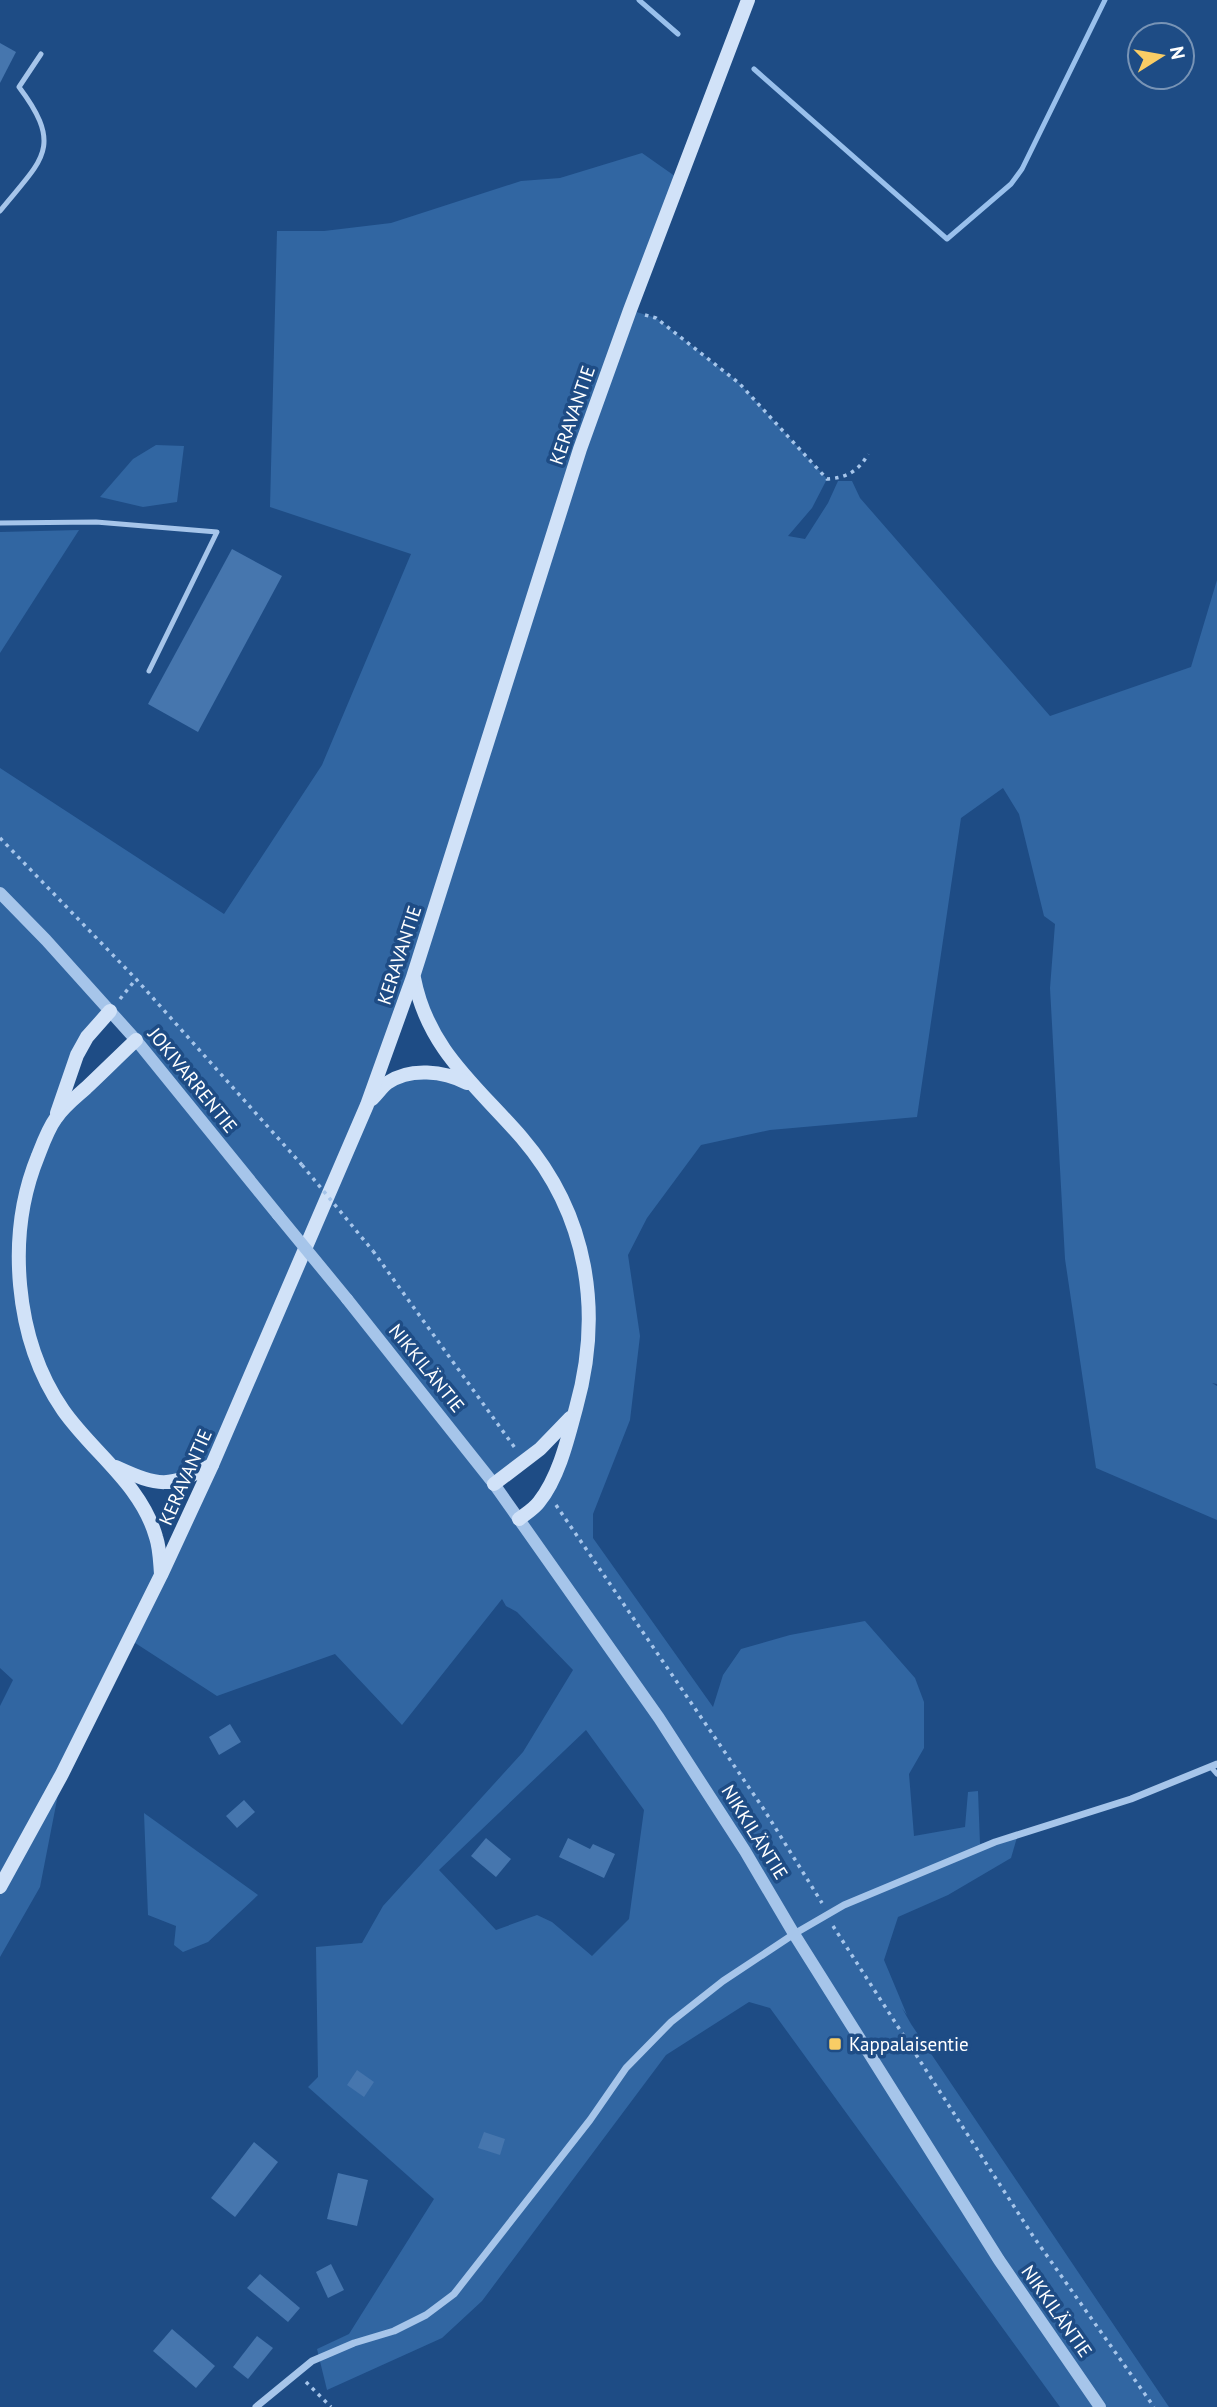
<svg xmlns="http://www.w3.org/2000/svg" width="1217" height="2407" font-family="'PT Sans',sans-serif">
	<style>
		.green { fill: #3166a2; fill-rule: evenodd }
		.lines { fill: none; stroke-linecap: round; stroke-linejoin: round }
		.stream { stroke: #99c0ec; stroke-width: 5 }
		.building { fill: #4676ae }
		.path { stroke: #a6c5ea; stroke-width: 3.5; stroke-dasharray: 3.5 5; stroke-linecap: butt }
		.service { stroke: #a6c5ea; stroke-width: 5 }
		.minor { stroke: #a6c5ea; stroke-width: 7 }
		.tertiary { stroke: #a6c5ea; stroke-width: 12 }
		.secondary { stroke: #d1e2f8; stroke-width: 14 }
		.path-bridge { stroke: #a6c5ea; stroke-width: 3.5; stroke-dasharray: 3.5 5; stroke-linecap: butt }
		.tertiary-bridge { stroke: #a6c5ea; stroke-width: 12 }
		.poi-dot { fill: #f9cd65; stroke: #1e4c85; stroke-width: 2.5 }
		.labels { text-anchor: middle; stroke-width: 7; stroke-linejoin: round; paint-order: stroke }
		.street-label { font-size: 19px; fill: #fff; stroke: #1e4c85 }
		.poi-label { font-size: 19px; fill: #fff; stroke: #1e4c85; text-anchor: start }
	</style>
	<rect width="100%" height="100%" fill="#1e4c85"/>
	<g class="green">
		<path d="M642,153l37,26 -49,131 26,8 83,65 88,96 -15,29 -24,28 17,3 23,-36 10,-22h14l8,17 190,218 141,-49 26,-87v804l-5,-1 5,3v134l-121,-52 -31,-209 -15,-271 5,-64 -11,-8 -25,-102 -16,-26 -42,30 -44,299 -147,13 -69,15 -54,73 -19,37 12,81 -10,84 -37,94v24l120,169 10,-32 18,-26 49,-14 75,-14 50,57 9,24v46l-15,26 5,62 51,-9 3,-35 10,-1 2,53 38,-10 -7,24 -63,37 -50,22 -14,43 23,55 -5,-7 9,16 258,383h-109l-290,-399 -21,-6 -83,53 -184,246 -40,37 -115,52 -10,-41 32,-15 85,-135 -126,-112 10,-10 -2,-130 46,-4 21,-37 140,-154 50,-82 -56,-58 -11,-6 -4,-7 -100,126 -67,-71 -118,42 -88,-57 -67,135 -22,113 -40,70v-251l13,-26 -13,-12v-900l224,146 98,-149 89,-211 -141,-47 7,-276h47l67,-8 130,-42 39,-3zM414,978l26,66 17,34c-49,-6 -55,-10 -90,27zM111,1012l25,29 -74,58 15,-44zM576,1414l-38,90 -19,14 -24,-34zM114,1466l58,17 40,-17 -51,107 -16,-63zM586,1730l58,80 -15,109 -37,37 -40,-34 -15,-7 -41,15 -57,-60z"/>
		<path d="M156,445l28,1 -7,56 -34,5 -43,-10 33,-38z"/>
		<path d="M79,530l-79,123v-121z"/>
		<path d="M144,1813l114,82 -50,47 -25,10 -9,-7 2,-19 -28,-11z"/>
	</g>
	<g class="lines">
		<g class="stream">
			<path d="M639,0l39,34"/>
			<path d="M754,69l193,170 64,-55 11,-15 83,-169"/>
		</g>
	</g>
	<g class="building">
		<path d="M0,43l16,9 -16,31z"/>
		<path d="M232,549l50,27 -84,156 -50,-28z"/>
		<path d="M230,1724l11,18 -22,13 -10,-18z"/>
		<path d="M244,1800l11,12 -18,16 -11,-12z"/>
		<path d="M486,1838l25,21 -15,18 -25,-21z"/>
		<path d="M568,1838l22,11 3,-5 22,10 -11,24 -45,-21z"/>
		<path d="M357,2070l17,12 -10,15 -17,-12z"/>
		<path d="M484,2132l21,7 -5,16 -22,-7z"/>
		<path d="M254,2142l24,20 -43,55 -24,-19z"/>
		<path d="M338,2173l30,7 -11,46 -30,-7z"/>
		<path d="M331,2264l13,26 -16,8 -12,-26z"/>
		<path d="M260,2274l40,34 -12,14 -41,-34z"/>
		<path d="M172,2329l43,37 -19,22 -43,-37z"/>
		<path d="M257,2336l16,12 -25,31 -15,-12z"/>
	</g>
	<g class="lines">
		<g class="path">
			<path d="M645,315l11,3 83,65 88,96c19,-1 32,-8 41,-25"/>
			<path d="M0,838l136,141 166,186"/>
			<path d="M120,999l16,-20"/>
			<path d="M373,1251l142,197"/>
			<path d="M556,1505l207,303 59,95"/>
			<path d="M833,1926l200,310 121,171"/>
			<path d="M306,2382l25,25"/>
		</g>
		<g class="service">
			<path d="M0,211c41,-51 65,-63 19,-124l22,-33"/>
			<path d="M0,523l96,-1 121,10 -68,139"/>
			<path d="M1211,1767l6,7"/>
		</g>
		<path class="minor" d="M256,2407l56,-46 42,-18 40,-12 32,-16 28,-21 136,-174 36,-52 45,-46 52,-41 71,-47 50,-29 151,-63 136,-43 86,-35"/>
		<g class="tertiary">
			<path d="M0,893l46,47 90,100 142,175"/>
			<path d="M347,1299l147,185 165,234 86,133 49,83 205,326 101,147"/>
		</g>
		<g class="secondary">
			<path d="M414,978c14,72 63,108 108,160 66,77 81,174 54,270 -8,30 -17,69 -37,94 -5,7 -14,12 -20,17"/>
			<path d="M136,1040c-17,16 -33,32 -50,48 -10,9 -22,18 -30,30 -8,11 -13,25 -18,38 -32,78 -24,183 25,254 30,43 78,74 93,127 4,12 4,25 5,37"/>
			<path d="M372,1099c5,-5 10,-12 15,-16 23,-16 57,-12 80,0"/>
			<path d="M57,1113l20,-58 10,-18 23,-26"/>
			<path d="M116,1467c44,20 52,21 96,-2"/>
			<path d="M494,1484l46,-35 30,-31"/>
			<path d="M0,1887l62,-113 99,-199 51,-110 155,-360 46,-128 167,-528 50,-139 118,-310"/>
		</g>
		<path class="path-bridge" d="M302,1165l71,86"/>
		<path class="tertiary-bridge" d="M278,1215l69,84"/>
	</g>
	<rect class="poi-dot" x="828" y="2037" width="14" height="14" rx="3.5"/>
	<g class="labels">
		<g class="street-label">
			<text transform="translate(572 415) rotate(-71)" y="7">KERAVANTIE</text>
			<text transform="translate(399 955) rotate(-72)" y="7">KERAVANTIE</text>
			<text transform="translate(193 1080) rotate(51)" y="7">JOKIVARRENTIE</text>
			<text transform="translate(427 1368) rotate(51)" y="7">NIKKILÄNTIE</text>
			<text transform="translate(185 1477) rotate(-66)" y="7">KERAVANTIE</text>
			<text transform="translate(755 1832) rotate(58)" y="7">NIKKILÄNTIE</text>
			<text transform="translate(1057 2311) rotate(55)" y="7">NIKKILÄNTIE</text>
		</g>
		<g class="poi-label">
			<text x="849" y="2051">Kappalaisentie</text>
		</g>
	</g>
	<g transform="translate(1161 56) rotate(79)"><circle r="33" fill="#1e4c85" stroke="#7894b6" stroke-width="2"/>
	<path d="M0-5L12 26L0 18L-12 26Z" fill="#f9cd65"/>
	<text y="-10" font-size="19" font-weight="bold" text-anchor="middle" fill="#ffffff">N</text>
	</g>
</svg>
